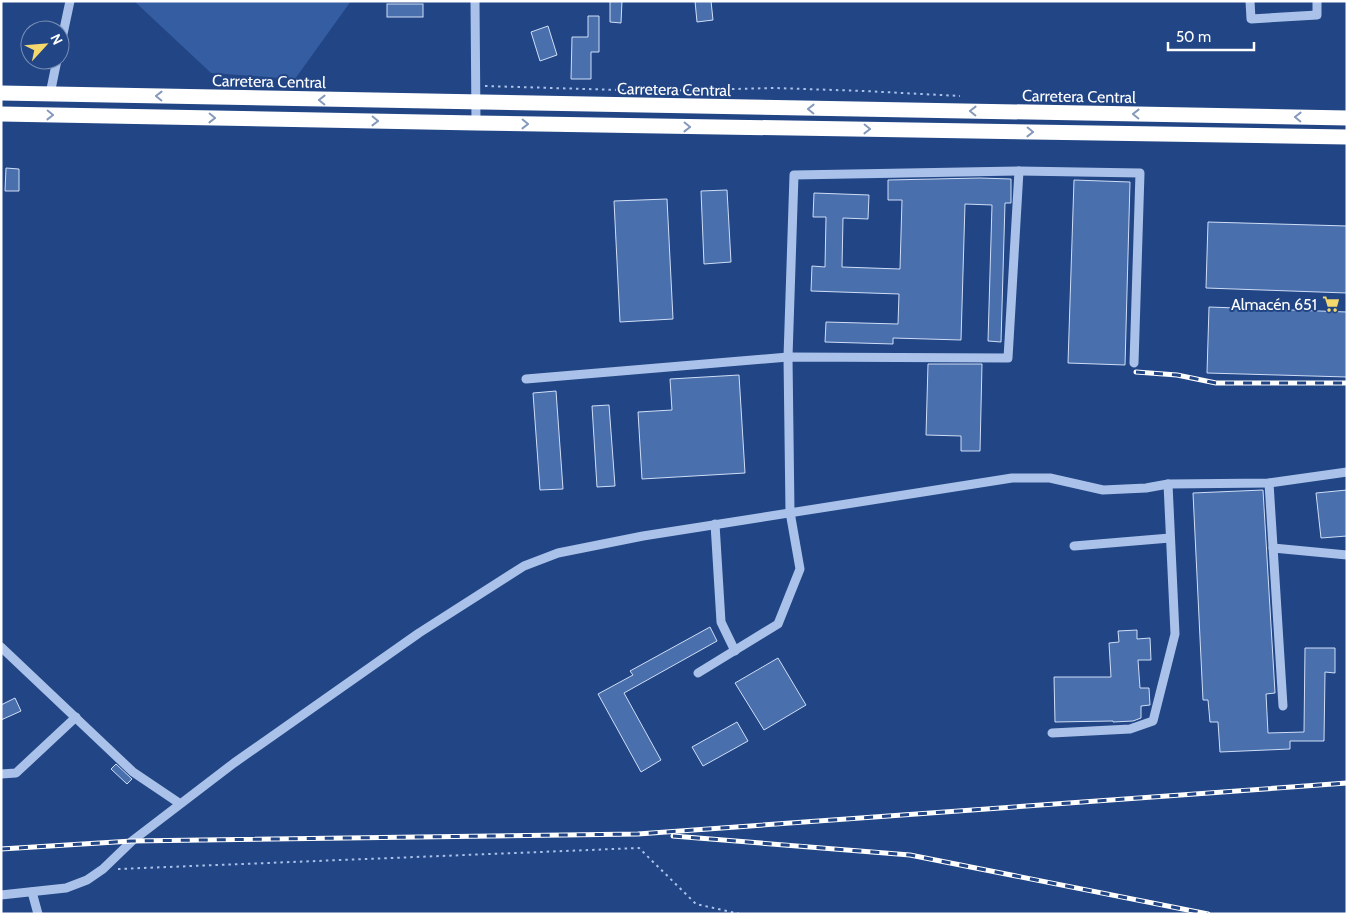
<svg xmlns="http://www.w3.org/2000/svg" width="1348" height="915" font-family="Cabin,sans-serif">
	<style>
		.green { fill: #355da2 }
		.building { fill: #4a6fad; stroke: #cfdef7 }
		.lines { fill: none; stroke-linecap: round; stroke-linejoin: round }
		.path { stroke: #aac2e9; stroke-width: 2; stroke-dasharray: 2.5 4; stroke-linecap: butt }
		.minor { stroke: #aac2e9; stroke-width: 9 }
		.highway { stroke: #fff; stroke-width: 15 }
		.rail-casing { stroke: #fff; stroke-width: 5 }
		.rail { stroke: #214585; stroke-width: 3; stroke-dasharray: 9; stroke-linecap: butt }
		.oneway { stroke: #8599bc }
		.labels { text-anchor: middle; stroke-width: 4; stroke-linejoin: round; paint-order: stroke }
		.street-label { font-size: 16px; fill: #fff; stroke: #214585 }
		.poi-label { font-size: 16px; fill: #fff; stroke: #214585; text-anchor: end }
	</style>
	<rect width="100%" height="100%" fill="#214585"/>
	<path class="green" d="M134,1h217l-56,78 -84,-6z"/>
	<g class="building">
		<path d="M610,1h12l-1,22 -11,-1z"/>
		<path d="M695,1h16l2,19 -16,2z"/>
		<rect x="387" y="4" width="36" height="13"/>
		<path d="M588,16h11v36h-8v27h-20l1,-42h16z"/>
		<path d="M548,26l9,29 -17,6 -9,-29z"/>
		<path d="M6,168l13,1v22h-14z"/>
		<path d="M980,178l31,1v24h-6l-4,139 -13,-1 4,-136 -27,-1 -4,136 -68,-2v6l-68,-2 1,-20 72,2 1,-30 -88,-3 1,-25 13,1 1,-50h-13l1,-24 55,2 -1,24 -25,-1 -1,49 58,2 2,-69h-14v-20z"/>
		<path d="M1074,180l56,2 -5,183 -57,-2z"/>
		<path d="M727,190l4,72 -27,2 -3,-73z"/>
		<path d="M667,199l6,120 -53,3 -6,-121z"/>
		<path d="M1208,222l139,4v67l-141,-5z"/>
		<path d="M1209,307l138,5v65l-140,-4z"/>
		<path d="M928,364h54l-2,87h-19v-15l-35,-1z"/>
		<path d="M739,375l6,98 -103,6 -4,-67 34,-2 -2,-31z"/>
		<path d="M556,391l7,98 -23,1 -7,-97z"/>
		<path d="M609,405l6,81 -18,1 -5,-81z"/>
		<path d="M1263,490l12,203 -9,1 2,39 36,-1 1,-84h30v25l-10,-1 -1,69h-34v8l-70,3 -2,-30h-8l-2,-22h-5l-10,-207z"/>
		<path d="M1347,490v46l-26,2 -5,-45z"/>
		<path d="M710,627l7,14 -93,52 37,67 -20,12 -43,-78 35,-19 -3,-4z"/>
		<path d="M1137,630v9l13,-1 1,22h-13l2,28h9l1,17 -9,1v12l-8,3 -20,1v-1l-58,1 -1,-45h57l-2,-34 10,-1 -1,-11z"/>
		<path d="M778,658l28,47 -42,25 -29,-47z"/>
		<path d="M15,698l6,13 -20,9v-15z"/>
		<path d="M737,722l11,19 -45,25 -11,-19z"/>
		<path d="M116,764l16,15 -5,5 -16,-15z"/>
	</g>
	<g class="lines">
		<g class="path">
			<path d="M485,86l168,5 122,-3 89,3 96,5"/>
			<path d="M118,869l521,-21 57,56 44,10"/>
		</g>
		<g class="minor">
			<path d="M475,1l1,122"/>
			<path d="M1250,1l1,18 66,-4v-14"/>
			<path d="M60,48l10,-47"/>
			<path d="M50,94l7,-34"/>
			<path d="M526,379l262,-22 220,1 11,-187"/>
			<path d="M1269,483l14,223"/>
			<path d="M715,524l6,98 14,29"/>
			<path d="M1074,546l96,-8"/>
			<path d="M1273,548l74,7"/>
			<path d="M1,647l132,125 46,31"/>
			<path d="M698,673l80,-49 22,-55 -10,-57 -2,-155 6,-182 225,-4 121,2 -6,190"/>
			<path d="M1052,733l78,-4 23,-8 22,-87 -7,-150"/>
			<path d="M1,774l15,-1 60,-56"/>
			<path d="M32,892l6,22"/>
			<path d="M1,895l65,-7 21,-8 16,-11 29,-28 102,-78 185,-130 105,-67 34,-13 85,-17 369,-58h38l53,12 43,-2 22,-4 101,-1 78,-11"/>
		</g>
		<g class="highway">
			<path d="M1,93l1346,25"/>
			<path d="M1,114l475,9 871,14"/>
		</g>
		<g class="rail-casing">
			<g id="rail">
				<path d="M1136,372l41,3 39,8h131"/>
				<path d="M673,836l237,19 298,59"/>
				<path d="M1,849l131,-8 506,-7 709,-51"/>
			</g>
		</g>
		<use href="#rail" class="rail"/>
	</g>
	<defs><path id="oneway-chevron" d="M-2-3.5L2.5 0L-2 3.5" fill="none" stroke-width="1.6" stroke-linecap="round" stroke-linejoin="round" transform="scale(1.25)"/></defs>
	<g class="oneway">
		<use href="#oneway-chevron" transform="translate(159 96) rotate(-179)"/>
		<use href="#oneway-chevron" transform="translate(322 100) rotate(-179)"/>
		<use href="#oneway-chevron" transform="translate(811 109) rotate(-179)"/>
		<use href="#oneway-chevron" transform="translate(973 111) rotate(-179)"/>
		<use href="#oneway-chevron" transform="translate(1136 114) rotate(-179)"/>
		<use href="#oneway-chevron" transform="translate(50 115) rotate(1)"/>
		<use href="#oneway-chevron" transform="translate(1298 117) rotate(-179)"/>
		<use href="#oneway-chevron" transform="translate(212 118) rotate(1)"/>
		<use href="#oneway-chevron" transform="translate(375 121) rotate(1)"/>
		<use href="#oneway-chevron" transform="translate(525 124) rotate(1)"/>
		<use href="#oneway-chevron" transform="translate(687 127) rotate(1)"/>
		<use href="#oneway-chevron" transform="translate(867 129) rotate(1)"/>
		<use href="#oneway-chevron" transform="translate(1030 132) rotate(1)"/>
	</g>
	<defs>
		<g id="supermarket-bare" transform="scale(1.35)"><path d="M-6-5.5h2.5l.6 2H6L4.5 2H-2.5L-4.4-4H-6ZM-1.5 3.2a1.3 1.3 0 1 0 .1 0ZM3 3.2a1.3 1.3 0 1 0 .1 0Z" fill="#f5d96c" stroke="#214585" stroke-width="2.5" paint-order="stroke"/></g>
	</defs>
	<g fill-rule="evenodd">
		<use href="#supermarket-bare" x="1331" y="304"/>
	</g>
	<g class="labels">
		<g class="street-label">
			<text transform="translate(269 81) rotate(1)" y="6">Carretera Central</text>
			<text transform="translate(674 89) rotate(1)" y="6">Carretera Central</text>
			<text transform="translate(1079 96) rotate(1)" y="6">Carretera Central</text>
		</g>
		<g class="poi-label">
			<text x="1317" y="310">Almacén 651</text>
		</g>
	</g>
	<rect width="1348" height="915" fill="none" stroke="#ffffff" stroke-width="5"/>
	<g transform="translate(45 45) rotate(64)"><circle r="24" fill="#214585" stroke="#7a8fb6"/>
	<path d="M0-4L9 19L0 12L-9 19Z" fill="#f5d96c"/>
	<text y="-8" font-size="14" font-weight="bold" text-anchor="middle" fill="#ffffff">N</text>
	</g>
	<path d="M1168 42v8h86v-8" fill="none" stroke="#ffffff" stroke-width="2.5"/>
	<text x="1176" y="42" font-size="15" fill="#ffffff" stroke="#214585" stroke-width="4" paint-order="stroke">50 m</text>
</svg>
